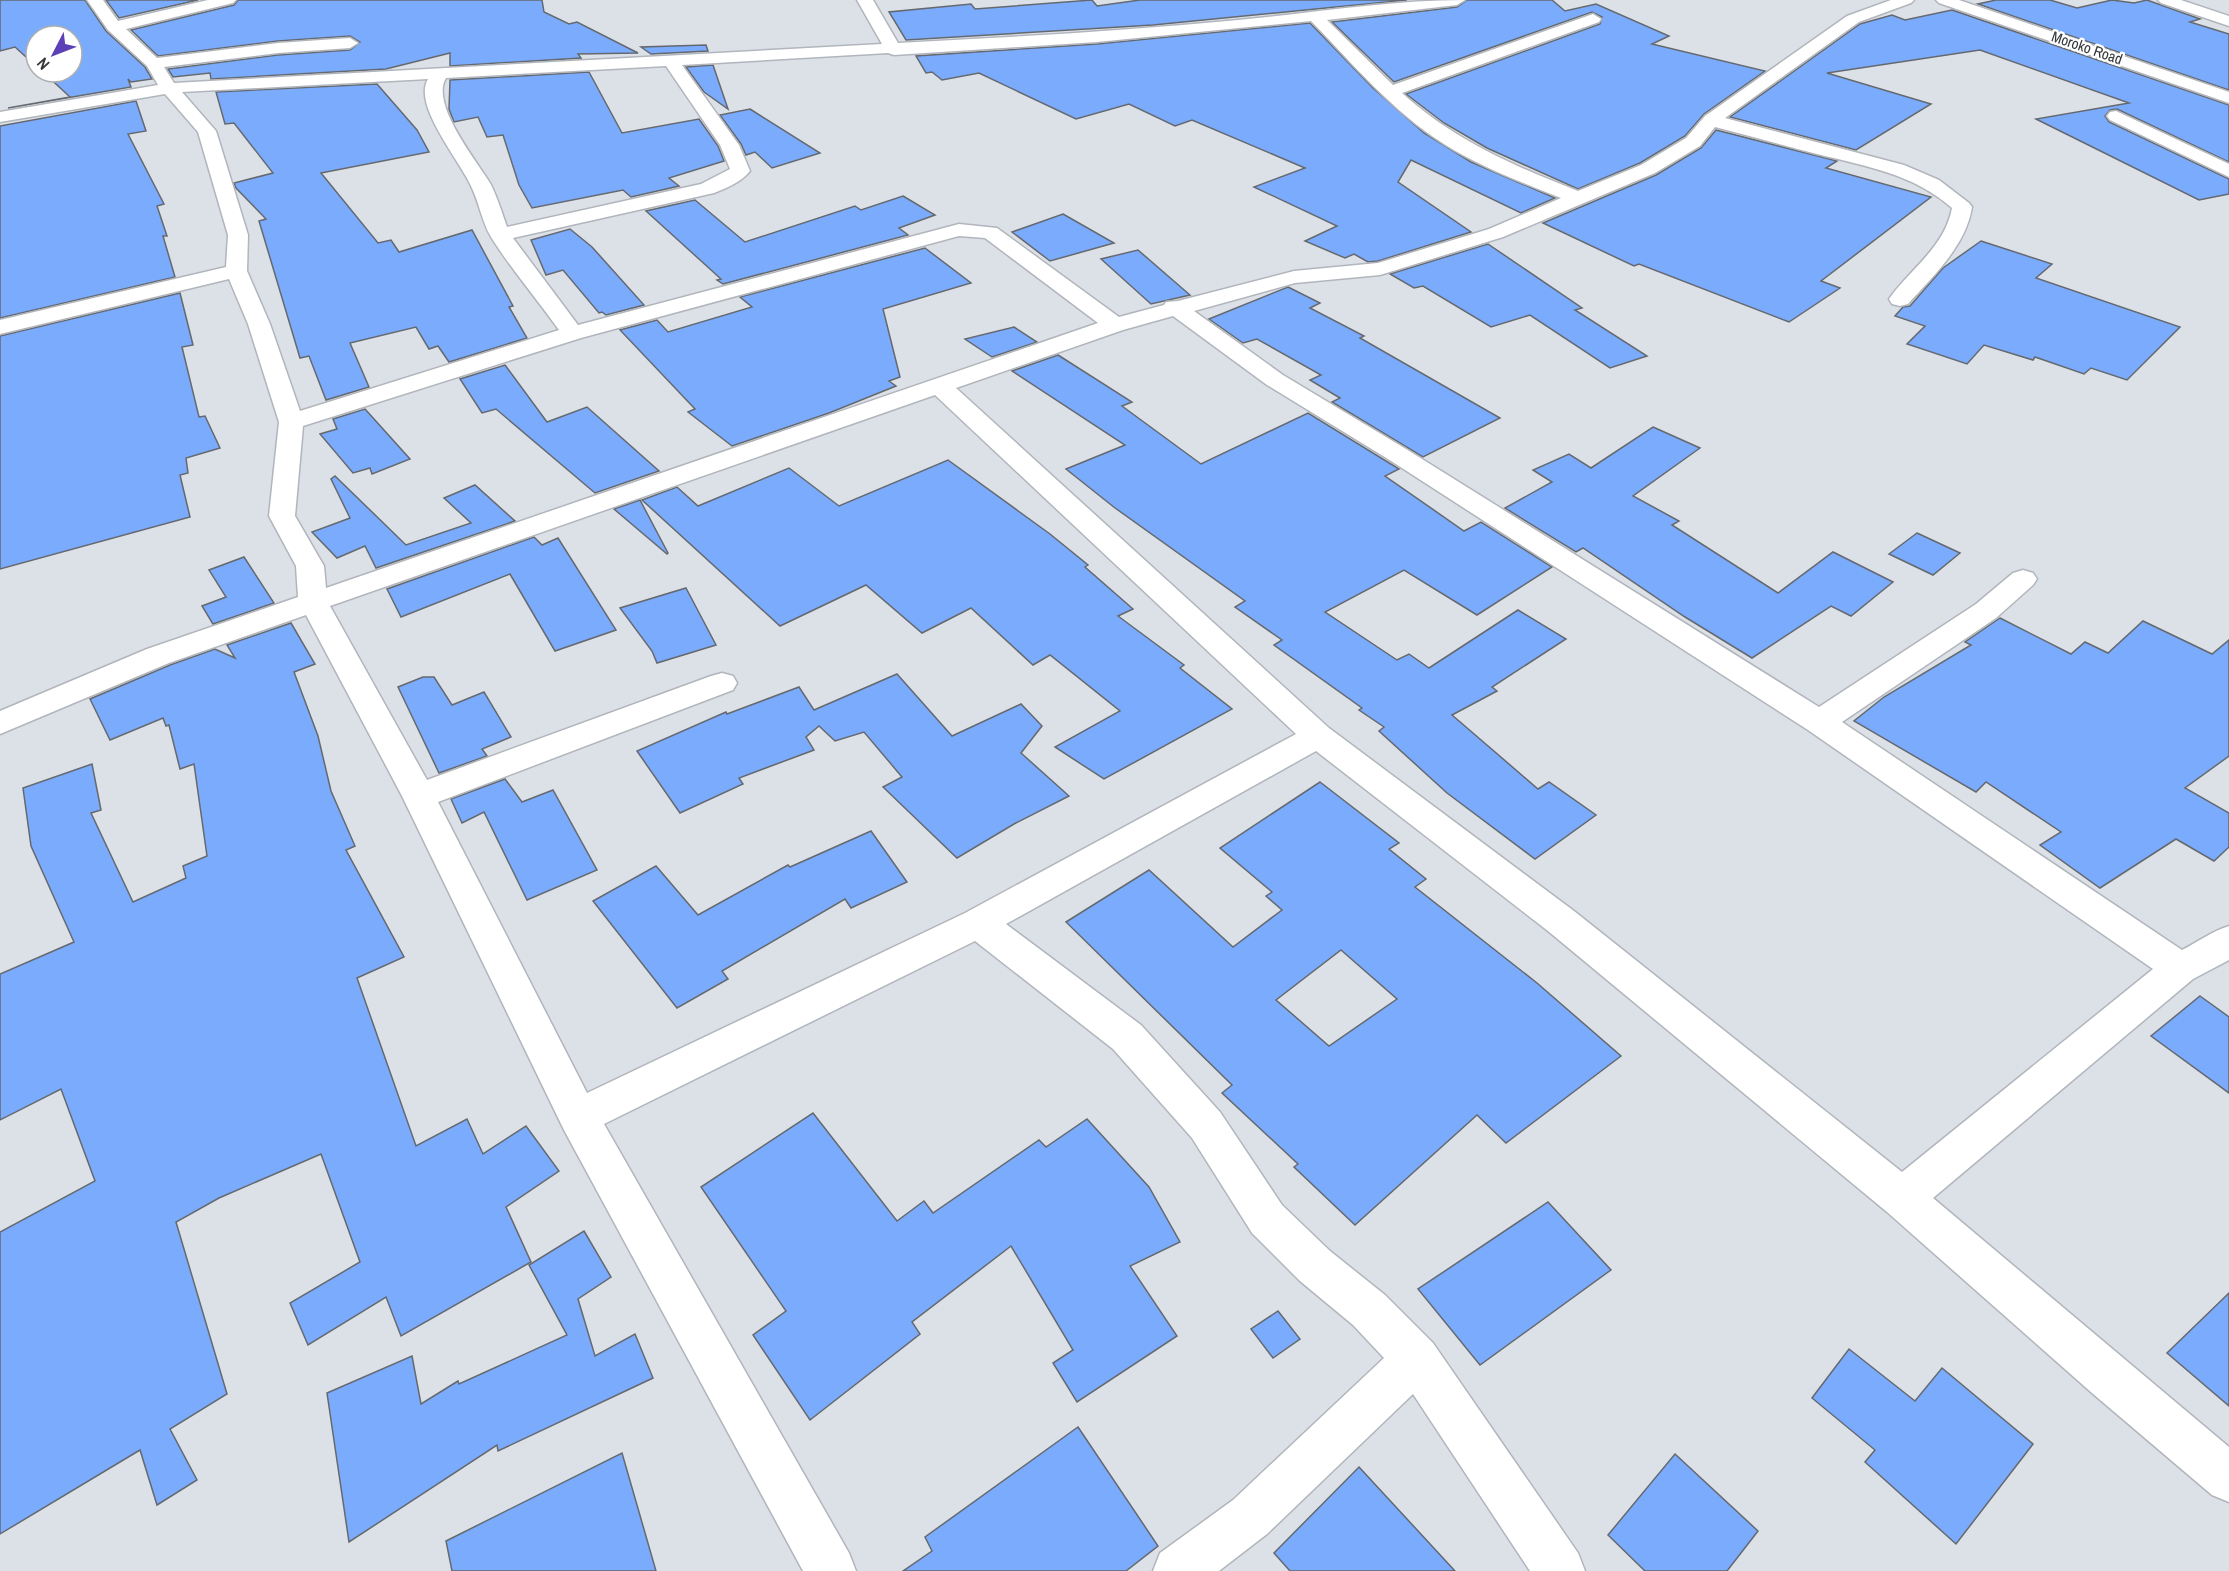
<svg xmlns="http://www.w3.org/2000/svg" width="2229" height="1571" font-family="'Archivo Narrow',sans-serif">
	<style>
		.building { fill: #7aabfc; stroke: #65696f; stroke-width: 1.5; fill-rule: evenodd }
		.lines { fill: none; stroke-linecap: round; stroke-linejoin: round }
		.minor-casing { stroke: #b1b5bc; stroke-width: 3 }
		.tertiary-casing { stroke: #b1b5bc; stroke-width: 3 }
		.minor { fill: #fff; fill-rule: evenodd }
		.tertiary { fill: #fff; fill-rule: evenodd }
		.labels { text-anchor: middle; stroke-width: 4.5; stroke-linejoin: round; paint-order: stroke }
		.far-street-label { font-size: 15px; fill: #35373a; stroke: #fff }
	</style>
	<rect width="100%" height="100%" fill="#dce1e8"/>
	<g class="building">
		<path d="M0,0h85l21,31 39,36 7,12 -21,3 -3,-3 3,8 -123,21 62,-11 -27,-25h29v-36h-36v30l-21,-19 -15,4z"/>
		<path d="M106,0h92l-79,18z"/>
		<path d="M238,0h304l2,12 25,12 8,-2 61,31 -60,1 3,4 -131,8v-13l-64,16 -175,10 -1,-6 -37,4 -5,-8 110,-14 72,-5 10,-8 -10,-6 -72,5 -120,15 -27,-26 103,-25z"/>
		<path d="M1092,0l5,6 43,-6h267l-254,25 -247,15 -17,-28 82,-8 4,5z"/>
		<path d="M1467,0h85l13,11 31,-7 73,32 -17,8 113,27 -61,43 -19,22 -45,27 -62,26 -91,-41 -43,-25 -38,-29 194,-70 2,-7 -10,-5 -198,70 -62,-60 125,-15z"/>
		<path d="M1996,0h54l27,8 35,-8 22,3 13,-3 53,19 -10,3 39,12v56l-251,-86z"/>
		<path d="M1952,10l277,95v57l-112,-53 -7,1 -5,6 4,6 120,57v15l-30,6 -163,-81 93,-16 -149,-53 -153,23 104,31 -75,46 -126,-33 130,-93 32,-9 13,5z"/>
		<path d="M1310,23l63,65 51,45 47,29 84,36 -34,15 -110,-53 -13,22 73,50 -93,29 -10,1 -14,-8 -9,4 -40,-17 32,-15 -83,-39 51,-19 -113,-48 -17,6 -46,-22 -53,15 -97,-46 -37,7 -10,-8 -6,1 -10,-17 181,-12z"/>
		<path d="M706,45l2,6 -57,3 -10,-7z"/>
		<path d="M713,65l15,44 -24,-17 -18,-25z"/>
		<path d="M589,72l33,61 77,-14 19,27 6,15 -55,17 10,8 -48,11 -8,-7 -91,18 -13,-23 -16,-50 -16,2 -9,-20 -24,5 -5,-13 1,-29z"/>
		<path d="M377,84l40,46 12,22 -108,21 57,70 13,-3 8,12 73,-22 41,76 -4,1 18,31 -78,24 -11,-16 -9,3 -13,-22 -66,16 19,44 -43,13 -17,-44 -9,2 -41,-137 7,-2 -30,-31 -2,-5 39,-10 -39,-50 -9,1 -9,-32z"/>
		<path d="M136,101l10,30 -18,3 36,70 -7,2 10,30h-4l12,41 -175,41v-192z"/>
		<path d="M750,109l70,44 -48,15 -17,-16 -9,3 -5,-11 -21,-29z"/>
		<path d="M1716,130l121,31 -11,7 105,29 -110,84 19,7 -51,34 -150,-58 -5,2 -91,-43 113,-48 45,-27z"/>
		<path d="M903,196l32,19 -36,13 9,7 -185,49 -6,-4 4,-1 -75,-68 49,-11 50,42 110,-36 6,4z"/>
		<path d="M1063,214l51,29 -64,18 -38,-29z"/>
		<path d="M570,229l22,18 52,58 -38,10 -4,-3 -3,1 -36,-43 -17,5 -15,-35z"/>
		<path d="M1981,241l71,23 -16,14 144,49 -53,53 -36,-12 -7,6 -49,-17 -2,3 -49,-15 -17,19 -60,-20 18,-18 -30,-10 8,-9 7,-1 33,-38z"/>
		<path d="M1488,244l94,64 -7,2 72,46 -37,12 -80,-53 -39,12 -68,-41 -9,2 -24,-14z"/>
		<path d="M925,248l46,35 -88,26 17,68 -11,4 7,5 -67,27 -97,33 -44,-34 7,-3 -75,-79 37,-10 11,12 84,-25 -12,-10z"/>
		<path d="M1138,250l52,45 -39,9 -50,-45z"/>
		<path d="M1288,287l32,16 -10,5 54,28 -4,2 140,80 -77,39 -91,-55 8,-4 -30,-18 11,-5 -64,-36 -14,4 -34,-24z"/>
		<path d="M180,293l13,52 -11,2 17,70 6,-1 15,32 -34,10 2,15 -8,2 10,42 -190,52v-233z"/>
		<path d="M1014,327l23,15 -45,15 -27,-18z"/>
		<path d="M1058,355l74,47 -10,4 79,58 107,-51 91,56 -14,7 79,55 17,-9 71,45 -75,48 -73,-45 -79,42 72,48 12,-6 20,14 89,-58 48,29 -74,48 5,4 -45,24 86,74 11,-7 47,33 -61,44 -88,-66 -68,-62 5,-4 -25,-17 3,-2 -88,-63 8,-5 -47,-33 10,-6 -130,-93 -49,-39 59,-24 -113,-74z"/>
		<path d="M505,365l42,57 40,-15 72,64 -64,22 -99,-84 -14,4 -22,-34z"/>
		<path d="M365,409l45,50 -38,15 -2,-6 -17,5 -33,-39 17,-5 -4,-10z"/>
		<path d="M1653,427l47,21 -67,48 46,25 -7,4 106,68 55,-41 60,30 -42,34 -20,-10 -79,52 -67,-41 -102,-69 -7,4 -71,-44 47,-26 -19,-12 36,-16 22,14z"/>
		<path d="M948,460l102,74 38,31 -3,2 48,42 -15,7 66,49 -4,3 52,41 -128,70 -49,-32 65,-36 -70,-56 -17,10 -62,-57 -49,25 -56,-48 -86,41 -138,-126 35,-13 21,19 91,-38 50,38z"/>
		<path d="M335,476l71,69 65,-22 -27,-25 31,-13 40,36 -139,47 -11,-22 -28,12 -25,-26 38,-14 -19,-39z"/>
		<path d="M640,500l28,53 -1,1 -53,-45z"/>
		<path d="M1917,533l43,20 -27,22 -44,-21z"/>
		<path d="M534,537l8,8 16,-7 58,92 -61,21 -45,-77 -109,43 -14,-28z"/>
		<path d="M244,557l30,46 -61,21 -11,-18 24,-9 -17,-27z"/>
		<path d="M686,588l30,57 -59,18 -5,-12 -32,-43z"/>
		<path d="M2000,618l71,36 14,-12 23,11 35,-32 69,33 17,-14v116l-44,32 44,25v34l-15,14 -38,-22 -76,49 -60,-43 21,-13 -75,-50 -10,10 -122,-71 30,-24 87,-52 -6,-3z"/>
		<path d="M291,623l24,41 -21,8 24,64 13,55 24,55 -9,4 58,107 -47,21 59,168 51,-27 16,35 43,-28 33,45 -53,36 25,55 -130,74 -15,-39 -78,48 -18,-42 70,-41 -39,-108 -102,44 -43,24 51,172 -57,35 27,51 -40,25 -17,-55 -140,84v-302l95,-51 -34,-92 -61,31v-146l74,-32 -43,-96 -8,-58 69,-24 9,46 -10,3 42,89 53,-24 -3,-12 24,-10 -13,-92 -14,5 -11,-44 -3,1 -3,-8 -53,22 -20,-41 80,-34 45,-16 20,9 -8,-13z"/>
		<path d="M897,674l55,62 69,-32 21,22 -21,27 48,43 -55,28 -57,34 -74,-71 19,-10 -38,-45 -29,9 -16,-15 -13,11 8,13 -75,28 4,6 -63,29 -43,-62 89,-39 1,2 72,-27 15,23z"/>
		<path d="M423,677h11l18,28 32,-13 27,45 -29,12 5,7 -48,17 -41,-86z"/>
		<path d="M505,779l17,23 31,-12 44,80 -70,30 -43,-88 -22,11 -11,-24z"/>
		<path d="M1320,782l79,61 -10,6 37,30 -11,8 122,96 84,73 -115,87 -29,-28 -122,110 -61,-58 4,-3 -76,-71 10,-8 -166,-163 83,-52 84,77 49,-37 -16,-14 6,-4 -52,-44zM1341,950l56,49 -68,47 -53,-46z"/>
		<path d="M871,831l36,51 -56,26 -6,-9 -123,72 6,8 -51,29 -84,-107 63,-35 42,49 90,-50 2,2z"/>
		<path d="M2200,996l29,21v76l-78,-57z"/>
		<path d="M813,1113l84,108 27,-20 9,12 106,-73 7,7 41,-28 62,68 31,55 -50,24 47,70 -100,66 -24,-39 20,-13 -62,-104 -99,76 8,12 -110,86 -57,-85 33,-24 -85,-124z"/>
		<path d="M1548,1202l63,68 -131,95 -62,-76z"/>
		<path d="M584,1231l27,46 -33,22 17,57 40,-22 18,44 -155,73 -1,-6 -148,97 -22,-149 85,-37 9,48 37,-23 1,3 108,-49 -38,-70z"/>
		<path d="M2229,1293v113l-62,-53z"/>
		<path d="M1278,1311l22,28 -27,19 -22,-29z"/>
		<path d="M1849,1349l66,52 27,-33 91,76 -77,100 -91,-82 10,-12 -63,-52z"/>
		<path d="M1078,1427l80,119 -32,25h-223l29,-20 -7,-14z"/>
		<path d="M622,1453l34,118h-204l-6,-30z"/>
		<path d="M1675,1454l83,77 -31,40h-82l-37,-36z"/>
		<path d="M1359,1467l96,104h-165l-16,-18z"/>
	</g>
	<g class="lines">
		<g class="minor-casing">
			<g id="minor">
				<path d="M87,0h16l15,21 90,-21h28l-3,3 -107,26 31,29 121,-15 72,-5 8,5 -8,5 -72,5 -114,14 10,16 708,-39 -25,-44h16l25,43c114,-6 227,-12 340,-23 76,-7 151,-20 227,-20l-8,5 -130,15 66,65 200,-71 8,5 -2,3 -197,71c52,47 112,73 176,98l63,-26 45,-27 19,-22 142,-100 44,-16h23l-3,3 -52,19 -134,96 179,47 35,15 30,23 3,4c-6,39 -39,69 -64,97l-8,2 -8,-2 -3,-5c21,-30 56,-52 63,-91 -38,-34 -87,-42 -135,-54 -34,-9 -68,-18 -102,-27l-15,19 -45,27 -152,64 -123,38 -85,8 -101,28 89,64 123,74 413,258 157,-103 37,-31 10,-3 10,3 4,6 -4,6 -37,33 -154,104 340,228c16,-8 30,-19 47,-24v34l-36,19 -260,219 296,249v55l-17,-7 -120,-102 -205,-181 -339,-281 -232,-180 -310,173 135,101 79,87 62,93 48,46 55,44 48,48 145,210 7,18h-55l-117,-177 -146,140 -48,37h-66l7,-18 73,-53 151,-142 -31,-33 -53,-44 -48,-48 -60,-95 -79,-89 -138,-108 -371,183 245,429 7,18h-53l-239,-441 -162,-334 -96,-181 -137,48 -169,71v-23l147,-62 151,-52 -2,-31 -27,-50 10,-94 -31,-98 -19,-45 -229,55v-14l226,-53 2,-32 -30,-103 -33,-38 -165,28v-10l158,-27 -11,-19 -39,-36zM1311,21c42,43 82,91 133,123 36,23 77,38 117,54l-72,31 -111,34 -84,8 -116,30 -12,1 -2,3 -45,12 -122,-89 -38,-4 -381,101 -65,-87 201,-45c13,-5 27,-11 36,-22l-11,-26 -57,-80 206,-12 6,2 203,-13zM666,66l54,79 10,24 -29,15 -194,43c-5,-14 -10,-31 -17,-44 -14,-23 -60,-79 -44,-105zM428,79c-16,26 32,82 43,107 8,16 11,36 20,51 20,32 46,62 68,93l-259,81 -30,-87 -23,-53 1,-36 -32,-104 -34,-39zM959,236l26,2 113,85 -772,265 -2,-22 -29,-50 8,-90 278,-88zM1173,316l94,69 121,74 420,271 345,239 -251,203 -328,-261 -245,-183 -373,-340 167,-58zM935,395l361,339 -331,179 -378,180 -149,-291 295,-112 4,-7 -4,-7 -11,-3 -11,3 -284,104 -97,-174z"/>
				<path d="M2158,0h23l48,16v10l-68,-23z"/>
				<path d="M2116,111l113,53v13l-119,-57 -3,-4 3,-4z"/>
			</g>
		</g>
		<g class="tertiary-casing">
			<path id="tertiary" d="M1936,0h23l270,92v11l-290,-100z"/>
		</g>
		<use href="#minor" class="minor"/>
		<use href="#tertiary" class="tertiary"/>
	</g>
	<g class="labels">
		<g class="far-street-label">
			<text transform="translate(2087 48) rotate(19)" y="5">Moroko Road</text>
		</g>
	</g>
	<g transform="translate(54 54) rotate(228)"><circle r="28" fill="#ffffff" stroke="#aeafb0" stroke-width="1.5"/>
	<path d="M0-4.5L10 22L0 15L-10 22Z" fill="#5c40b8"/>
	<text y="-9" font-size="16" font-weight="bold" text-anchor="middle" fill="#35373a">N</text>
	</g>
</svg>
